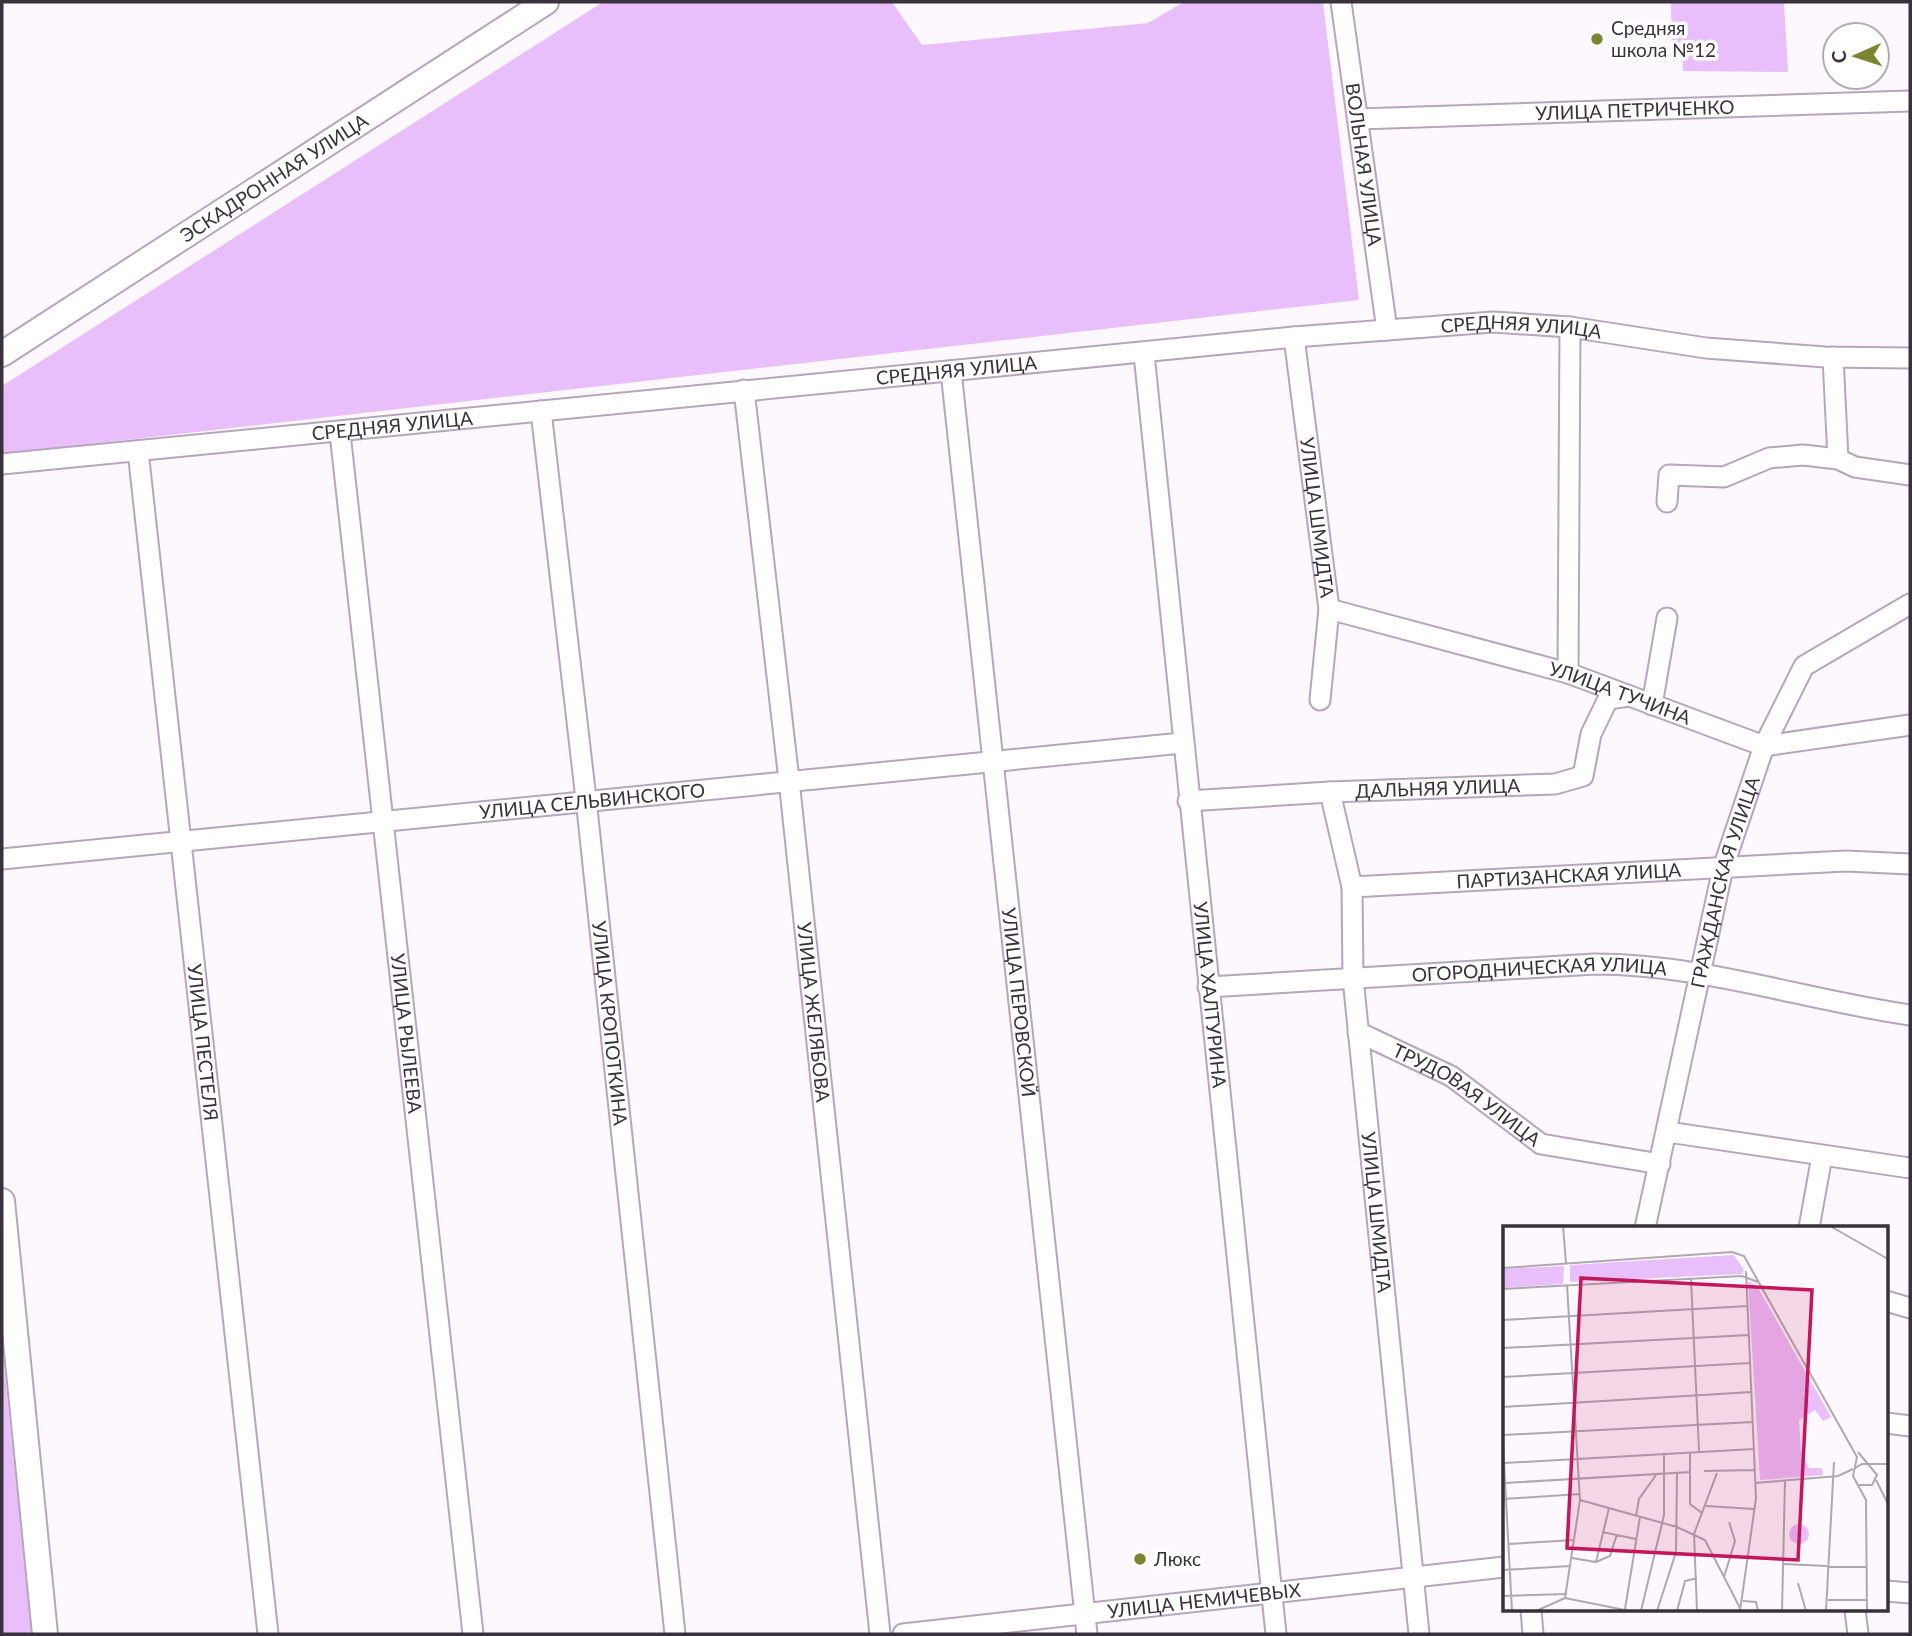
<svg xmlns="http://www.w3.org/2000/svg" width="1912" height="1636" font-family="Lato,sans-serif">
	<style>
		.green { fill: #e9bffb }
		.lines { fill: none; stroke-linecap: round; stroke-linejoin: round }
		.minor-casing { stroke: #b6a6bd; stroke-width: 23 }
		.major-casing { stroke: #b6a6bd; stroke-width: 28 }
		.minor { stroke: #fff; stroke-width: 19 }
		.major { stroke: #fff; stroke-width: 24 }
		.poi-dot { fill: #7c8531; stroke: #fff; stroke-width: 2.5 }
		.labels { text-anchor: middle; stroke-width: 7; stroke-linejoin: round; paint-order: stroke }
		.poi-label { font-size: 19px; fill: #39323c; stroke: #fff; text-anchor: start }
		.street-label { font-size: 19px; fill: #39323c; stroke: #fff }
		.inset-road { fill: none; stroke: #aea9b0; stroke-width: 2 }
		.view { fill: #c2185b; fill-opacity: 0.15; stroke: #c2185b; stroke-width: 3.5 }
		.inset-edge { fill: none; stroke: #39323c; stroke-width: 3.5 }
	</style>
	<rect width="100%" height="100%" fill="#fcf8fd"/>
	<g class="green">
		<path d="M603,2h289l30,43 226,-22 36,-21h139l36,298 -1357,154v-68z"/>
		<path d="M1671,2h113l4,70 -105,-1 -1,-16h-10z"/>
		<path d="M2,1347l30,287h-30z"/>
	</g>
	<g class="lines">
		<g class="minor-casing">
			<g id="minor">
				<path id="s1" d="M1341,2l46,328"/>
				<path id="s2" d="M1359,119l551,-18"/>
				<path id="s3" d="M1294,337l35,272 -9,91"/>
				<path id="s4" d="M1144,354l132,1280"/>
				<path d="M1833,357l5,102"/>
				<path id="s5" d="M951,371l136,1263"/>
				<path id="s6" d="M744,390l45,390 91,854"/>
				<path id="s7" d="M541,411l45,388 89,835"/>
				<path id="s8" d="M340,433l133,1201"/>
				<path id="s9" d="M138,451l130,1183"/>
				<path id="s10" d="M2,464l1292,-127 199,-15 77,5 136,21 119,9 85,1"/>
				<path d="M1667,502l2,-27 55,2 45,-19 34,-3 35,4 17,8 55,8"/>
				<path id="s11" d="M1329,609l239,64 196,73 146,-21"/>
				<path d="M1568,673l2,-346"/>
				<path d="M1652,705l15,-87"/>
				<path id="s12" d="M1330,792l22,95 1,91 66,656"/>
				<path id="s13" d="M1188,801l142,-9 225,-8 28,-8 8,-42 17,-35 21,-3"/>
				<path id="s14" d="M2,859l1180,-116"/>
				<path id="s15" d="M1352,887l494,-26 64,3"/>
				<path id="s16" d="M1208,987l387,-23c108,0 209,36 315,51"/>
				<path id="s17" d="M1358,1032l93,44 90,68 119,20"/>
				<path d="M1668,1132l242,36"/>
				<path id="s18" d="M1645,1228l78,-360 41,-122 40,-80 106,-62"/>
				<path d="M1809,1228l13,-72"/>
				<path d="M1886,1301l24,7"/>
				<path d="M1886,1423l24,3"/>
				<path d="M1886,1591l24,2"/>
				<path d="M1531,1610l2,24"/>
				<path d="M1855,1610l3,24"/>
				<path id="s19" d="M903,1634l601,-67"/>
			</g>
		</g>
		<g class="major-casing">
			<g id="major">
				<path id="s20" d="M2,354l544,-352"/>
				<path d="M2,1201l43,433"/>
			</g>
		</g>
		<use href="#minor" class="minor"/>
		<use href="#major" class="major"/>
	</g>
	<g class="poi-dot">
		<circle cx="1597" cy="39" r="7"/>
		<circle cx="1140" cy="1559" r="7"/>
	</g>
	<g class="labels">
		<g class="poi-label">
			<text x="1611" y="35">Средняя<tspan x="1611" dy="22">школа №12</tspan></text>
			<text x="1154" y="1566">Люкс</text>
		</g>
		<g class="street-label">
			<text dy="7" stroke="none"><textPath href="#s2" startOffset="276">УЛИЦА ПЕТРИЧЕНКО</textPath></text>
			<text dy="7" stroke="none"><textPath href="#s1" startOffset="164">ВОЛЬНАЯ УЛИЦА</textPath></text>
			<text dy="7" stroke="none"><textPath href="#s20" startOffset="324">ЭСКАДРОННАЯ УЛИЦА</textPath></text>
			<text dy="7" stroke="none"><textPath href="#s10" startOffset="1526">СРЕДНЯЯ УЛИЦА</textPath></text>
			<text dy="7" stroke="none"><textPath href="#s10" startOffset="959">СРЕДНЯЯ УЛИЦА</textPath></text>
			<text dy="7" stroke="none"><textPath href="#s10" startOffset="392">СРЕДНЯЯ УЛИЦА</textPath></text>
			<text dy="7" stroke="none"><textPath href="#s3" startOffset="182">УЛИЦА ШМИДТА</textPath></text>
			<text dy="7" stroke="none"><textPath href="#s11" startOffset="303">УЛИЦА ТУЧИНА</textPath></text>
			<text dy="7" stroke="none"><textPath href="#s13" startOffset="250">ДАЛЬНЯЯ УЛИЦА</textPath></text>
			<text dy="7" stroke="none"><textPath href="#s14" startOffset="593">УЛИЦА СЕЛЬВИНСКОГО</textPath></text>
			<text dy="7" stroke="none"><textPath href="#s15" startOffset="217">ПАРТИЗАНСКАЯ УЛИЦА</textPath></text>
			<text dy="7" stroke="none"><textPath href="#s18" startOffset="355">ГРАЖДАНСКАЯ УЛИЦА</textPath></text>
			<text dy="7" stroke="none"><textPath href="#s16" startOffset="332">ОГОРОДНИЧЕСКАЯ УЛИЦА</textPath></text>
			<text dy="7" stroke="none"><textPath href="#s4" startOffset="644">УЛИЦА ХАЛТУРИНА</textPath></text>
			<text dy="7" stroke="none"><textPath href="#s5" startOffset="635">УЛИЦА ПЕРОВСКОЙ</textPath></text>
			<text dy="7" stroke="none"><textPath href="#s6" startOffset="626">УЛИЦА ЖЕЛЯБОВА</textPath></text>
			<text dy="7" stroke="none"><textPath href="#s7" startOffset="616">УЛИЦА КРОПОТКИНА</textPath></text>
			<text dy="7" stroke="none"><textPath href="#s8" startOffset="604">УЛИЦА РЫЛЕЕВА</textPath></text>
			<text dy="7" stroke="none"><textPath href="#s9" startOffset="595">УЛИЦА ПЕСТЕЛЯ</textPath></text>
			<text dy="7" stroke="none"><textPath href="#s17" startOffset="126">ТРУДОВАЯ УЛИЦА</textPath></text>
			<text dy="7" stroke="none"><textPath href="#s12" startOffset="424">УЛИЦА ШМИДТА</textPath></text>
			<text dy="7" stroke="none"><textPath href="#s19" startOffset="303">УЛИЦА НЕМИЧЕВЫХ</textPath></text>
		</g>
	</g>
	<g transform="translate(1503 1226)">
		<rect width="385" height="385" fill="#fcf8fd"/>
		<path d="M231,29l10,15 -2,4 -172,8v-17zM61,40l-1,18 -60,4v-19zM245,55l9,5 74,131 -8,4 -8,-11 -16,10 2,32 8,16h13l1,7 -63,5zM286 308a10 10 0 1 1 20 0a10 10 0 1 1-20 0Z" fill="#e9bffb"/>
		<path class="inset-road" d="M60,0l3,37M327,0l58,33M0,42l229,-16 12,4 113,201 -4,19 13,24 1,111M188,53l8,172M0,63l239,-13 16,6M0,94l245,-14M0,122l246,-13M0,151l247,-14M0,181l249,-15M0,209l250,-13M0,218l9,167M187,226v52l12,9M355,226l19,23 -5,10h-13M1,237l250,-14M352,242l7,-4h26M201,245l51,-1M373,254l12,24M2,257l186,-11M252,257l83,-7 15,-7M0,273l77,-5M77,274l97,27 28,13 35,68M203,280l48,3M133,290l3,-17 17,-24M99,306l34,7M5,318l66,-4M69,332l24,4 13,-54M93,336l14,-6 7,-22M281,338l43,2M324,341h39M0,344l67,-4M221,351l11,-36 -6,-19M295,357l8,28M0,370l64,-2M62,372l15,-98 -13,-215M325,374h39M240,375l13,1 2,9M122,383l15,-92M33,385l29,-13 65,13M138,385l23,-96v-62M154,385l19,-59 1,-78M174,385l8,-30 12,-3M194,385l-3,-77 23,-61M237,385l16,-113 -10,-227M279,385l3,-130M323,385l8,-149"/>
		<path class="view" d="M78,52l231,12 -14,270 -231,-12z"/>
		<rect width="385" height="385" class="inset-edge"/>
	</g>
	<rect width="1912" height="1636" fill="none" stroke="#39323c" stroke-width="7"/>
	<g transform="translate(1856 56) rotate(267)"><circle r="33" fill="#ffffff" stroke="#b0adb1" stroke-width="2"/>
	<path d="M0-5L12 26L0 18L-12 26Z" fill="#7c8531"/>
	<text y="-10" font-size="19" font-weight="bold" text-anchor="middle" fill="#39323c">С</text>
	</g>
</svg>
